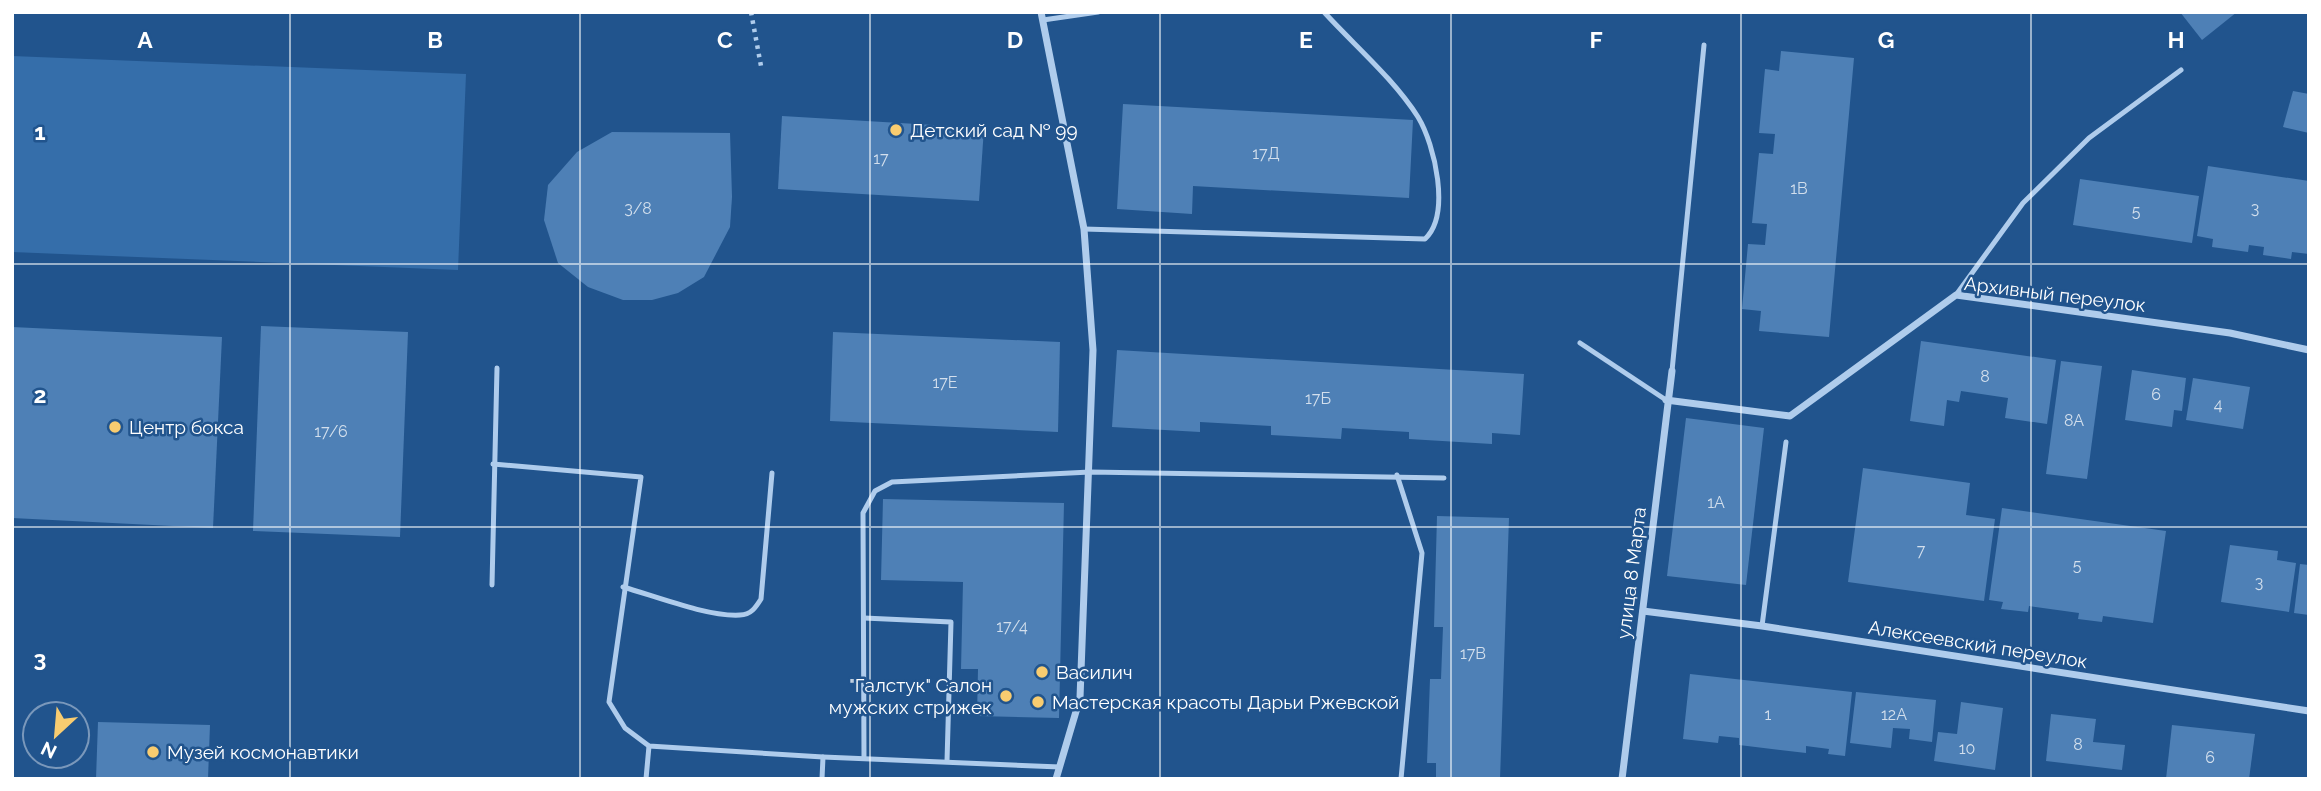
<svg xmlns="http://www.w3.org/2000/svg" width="2321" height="791" font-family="Raleway,sans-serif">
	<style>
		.green { fill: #356eaa }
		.building { fill: #4e80b6 }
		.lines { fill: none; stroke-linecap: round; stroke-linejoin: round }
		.path { stroke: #afccec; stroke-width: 4.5; stroke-dasharray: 3.5 5; stroke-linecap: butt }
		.lane { stroke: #afccec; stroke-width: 5 }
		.street { stroke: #afccec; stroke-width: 7 }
		.grid { fill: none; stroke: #fff; stroke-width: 2; stroke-opacity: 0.55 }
		.poi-dot { fill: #f8cc70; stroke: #21548d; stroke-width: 2.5 }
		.labels { text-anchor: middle; stroke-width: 5; stroke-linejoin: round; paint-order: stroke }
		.number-label { font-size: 16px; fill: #d3dfed }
		.poi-label { font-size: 19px; fill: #fff; stroke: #21548d; text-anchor: start }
		.street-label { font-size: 19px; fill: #fff; stroke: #21548d }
		.grid-label { font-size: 23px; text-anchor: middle; font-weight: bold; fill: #fff; stroke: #21548d; stroke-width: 5; stroke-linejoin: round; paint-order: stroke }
	</style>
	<rect width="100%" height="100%" fill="#21548d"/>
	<path class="green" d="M12,56l454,18 -8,196 -446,-18z"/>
	<g class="building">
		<path d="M2180,12h57l-35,28z"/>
		<path d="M1781,51l73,7 -25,279 -70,-6 2,-20 -19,-2 6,-65 17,1 2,-21 -15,-1 7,-70 14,1 2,-20 -16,-1 6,-64 14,2z"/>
		<path d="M2293,91l16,3v39l-26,-6z"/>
		<path d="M1123,104l290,16 -4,78 -216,-12 -1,28 -75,-5z"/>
		<path d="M782,116l202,12 -5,73 -201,-12z"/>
		<path d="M612,132l118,1 2,64 -2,30 -26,50 -26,16 -26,7h-29l-35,-13 -30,-24 -14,-43 4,-35 29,-33z"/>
		<path d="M2208,166l101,15v73l-17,-2 -1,7 -28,-4 1,-8 -15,-2 -1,7 -36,-5 1,-8 -16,-3z"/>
		<path d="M2080,179l119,17 -7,47 -119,-18z"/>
		<path d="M261,326l147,6 -8,205 -147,-6z"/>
		<path d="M12,327l210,10 -9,191 -201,-10z"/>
		<path d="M833,332l227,10 -2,90 -228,-11z"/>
		<path d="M1921,341l135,19 -9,64 -42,-6 3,-20 -47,-7 -2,11 -12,-2 -3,26 -34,-5z"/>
		<path d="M1117,350l407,24 -4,61 -28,-2v11l-83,-5v-7l-67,-4 -1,11 -70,-4v-9l-71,-4v10l-88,-5z"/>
		<path d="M2061,361l41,5 -15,113 -41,-5z"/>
		<path d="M2132,370l54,8 -4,33 -8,-1 -2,17 -47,-7z"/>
		<path d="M2193,378l57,9 -7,42 -57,-9z"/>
		<path d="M1686,418l78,10 -18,157 -79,-9z"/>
		<path d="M1863,468l107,15 -4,32 29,4 -11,82 -136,-19z"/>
		<path d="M883,499l181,4 -5,215 -82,-2 1,-47h-17l2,-87 -82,-2z"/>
		<path d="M2002,508l164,23 -13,92 -50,-7 -1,6 -24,-3 1,-6 -50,-7 -1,6 -27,-3 2,-7 -14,-2z"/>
		<path d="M1437,516l72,2 -9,261h-64v-16h-9l3,-84h11l2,-52h-9z"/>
		<path d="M2230,545l48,6 -1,9 19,3 -7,49 -68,-10z"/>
		<path d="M2300,564l9,1v50l-15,-2z"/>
		<path d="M1690,674l162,18 -7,64 -17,-2 1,-5 -23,-3v7l-67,-8v-7l-20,-2 -1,7 -35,-4z"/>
		<path d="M1856,692l80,8 -4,42 -23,-3 1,-10 -17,-1 -2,20 -41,-5z"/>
		<path d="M1961,702l42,6 -8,62 -61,-9 4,-29 19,2z"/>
		<path d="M2051,714l45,5 -3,23 32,3 -3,25 -76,-9z"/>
		<path d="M98,722l112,3 -2,54h-112z"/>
		<path d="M2172,725l83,9 -6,45h-83z"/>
	</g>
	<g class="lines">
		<path class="path" d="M751,12l10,54"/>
		<g class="lane">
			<path d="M1043,20l55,-8"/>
			<path d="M1084,229l341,10c26,-24 10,-94 -7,-122 -24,-38 -64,-72 -94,-105"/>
			<path d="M1956,295l67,-92 66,-65 92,-68"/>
			<path d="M1580,343l86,57"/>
			<path d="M1672,371l32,-326"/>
			<path d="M493,464l148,13 -32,225 16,26 24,18 174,11 237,10"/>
			<path d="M1397,475l25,78 -21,226"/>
			<path d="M492,585l5,-217"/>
			<path d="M623,587c32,9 85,30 117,28 11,0 16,-8 21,-16l11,-126"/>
			<path d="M864,618l87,4 -4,139"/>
			<path d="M1762,626l24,-184"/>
			<path d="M864,758l-1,-245 12,-22 17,-9 198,-10 354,6"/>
			<path d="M646,779l3,-33"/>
			<path d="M822,779l1,-22"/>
		</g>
		<g class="street">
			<path d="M1041,12l43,217 9,121 -13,348 -24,81"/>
			<path d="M1666,400l124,16 166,-121 274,38 79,17"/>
			<path d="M1643,611l119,15 547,85"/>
			<path d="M1622,779l50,-408"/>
		</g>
	</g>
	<path class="grid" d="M290,12v767M580,12v767M870,12v767M1160,12v767M1451,12v767M1741,12v767M2031,12v767M12,264h2297M12,527h2297"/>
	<g class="poi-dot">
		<circle cx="896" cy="130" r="7"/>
		<circle cx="115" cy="427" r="7"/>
		<circle cx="1042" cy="672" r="7"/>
		<circle cx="1006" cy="696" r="7"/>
		<circle cx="1038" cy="702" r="7"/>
		<circle cx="153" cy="752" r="7"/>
	</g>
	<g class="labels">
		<g class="number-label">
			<text x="1266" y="159">17Д</text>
			<text x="881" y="164">17</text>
			<text x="1799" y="194">1В</text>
			<text x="638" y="214">3/8</text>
			<text x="2255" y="214">3</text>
			<text x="2136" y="217">5</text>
			<text x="1985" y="382">8</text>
			<text x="945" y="388">17E</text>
			<text x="2156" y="400">6</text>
			<text x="1318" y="404">17Б</text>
			<text x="2218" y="410">4</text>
			<text x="2074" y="426">8А</text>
			<text x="331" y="437">17/6</text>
			<text x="1716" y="508">1А</text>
			<text x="1921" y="556">7</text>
			<text x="2077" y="571">5</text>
			<text x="2259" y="588">3</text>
			<text x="1012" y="632">17/4</text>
			<text x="1473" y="659">17В</text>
			<text x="1768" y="720">1</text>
			<text x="1894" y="720">12А</text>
			<text x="2078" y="750">8</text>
			<text x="1967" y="754">10</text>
			<text x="2210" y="763">6</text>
		</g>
		<g class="poi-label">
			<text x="910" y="137">Детский сад № 99</text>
			<text x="129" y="434">Центр бокса</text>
			<text x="1056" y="679">Василич</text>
			<text x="992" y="692" text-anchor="end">"Галстук" Салон<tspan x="992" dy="22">мужских стрижек</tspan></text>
			<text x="1052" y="709">Мастерская красоты Дарьи Ржевской</text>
			<text x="167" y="759">Музей космонавтики</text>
		</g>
		<g class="street-label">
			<text transform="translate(2055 294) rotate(7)" y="7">Архивный переулок</text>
			<text transform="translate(1631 573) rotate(-83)" y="7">улица 8 Марта</text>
			<text transform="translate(1978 644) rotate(9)" y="7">Алексеевский переулок</text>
		</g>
	</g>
	<g class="grid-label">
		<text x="145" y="48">A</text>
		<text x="435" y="48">B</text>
		<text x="725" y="48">C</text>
		<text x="1015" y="48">D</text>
		<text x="1306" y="48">E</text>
		<text x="1596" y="48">F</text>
		<text x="1886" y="48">G</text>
		<text x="2176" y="48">H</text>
		<text x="40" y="140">1</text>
		<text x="40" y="403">2</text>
		<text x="40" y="667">3</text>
	</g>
	<rect width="2321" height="791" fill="none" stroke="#ffffff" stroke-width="28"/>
	<g transform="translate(56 735) rotate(206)"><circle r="33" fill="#21548d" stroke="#7a98bb" stroke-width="2"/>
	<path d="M0-5L12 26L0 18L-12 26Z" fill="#f8cc70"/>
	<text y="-10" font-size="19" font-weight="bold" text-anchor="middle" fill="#ffffff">N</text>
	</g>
</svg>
